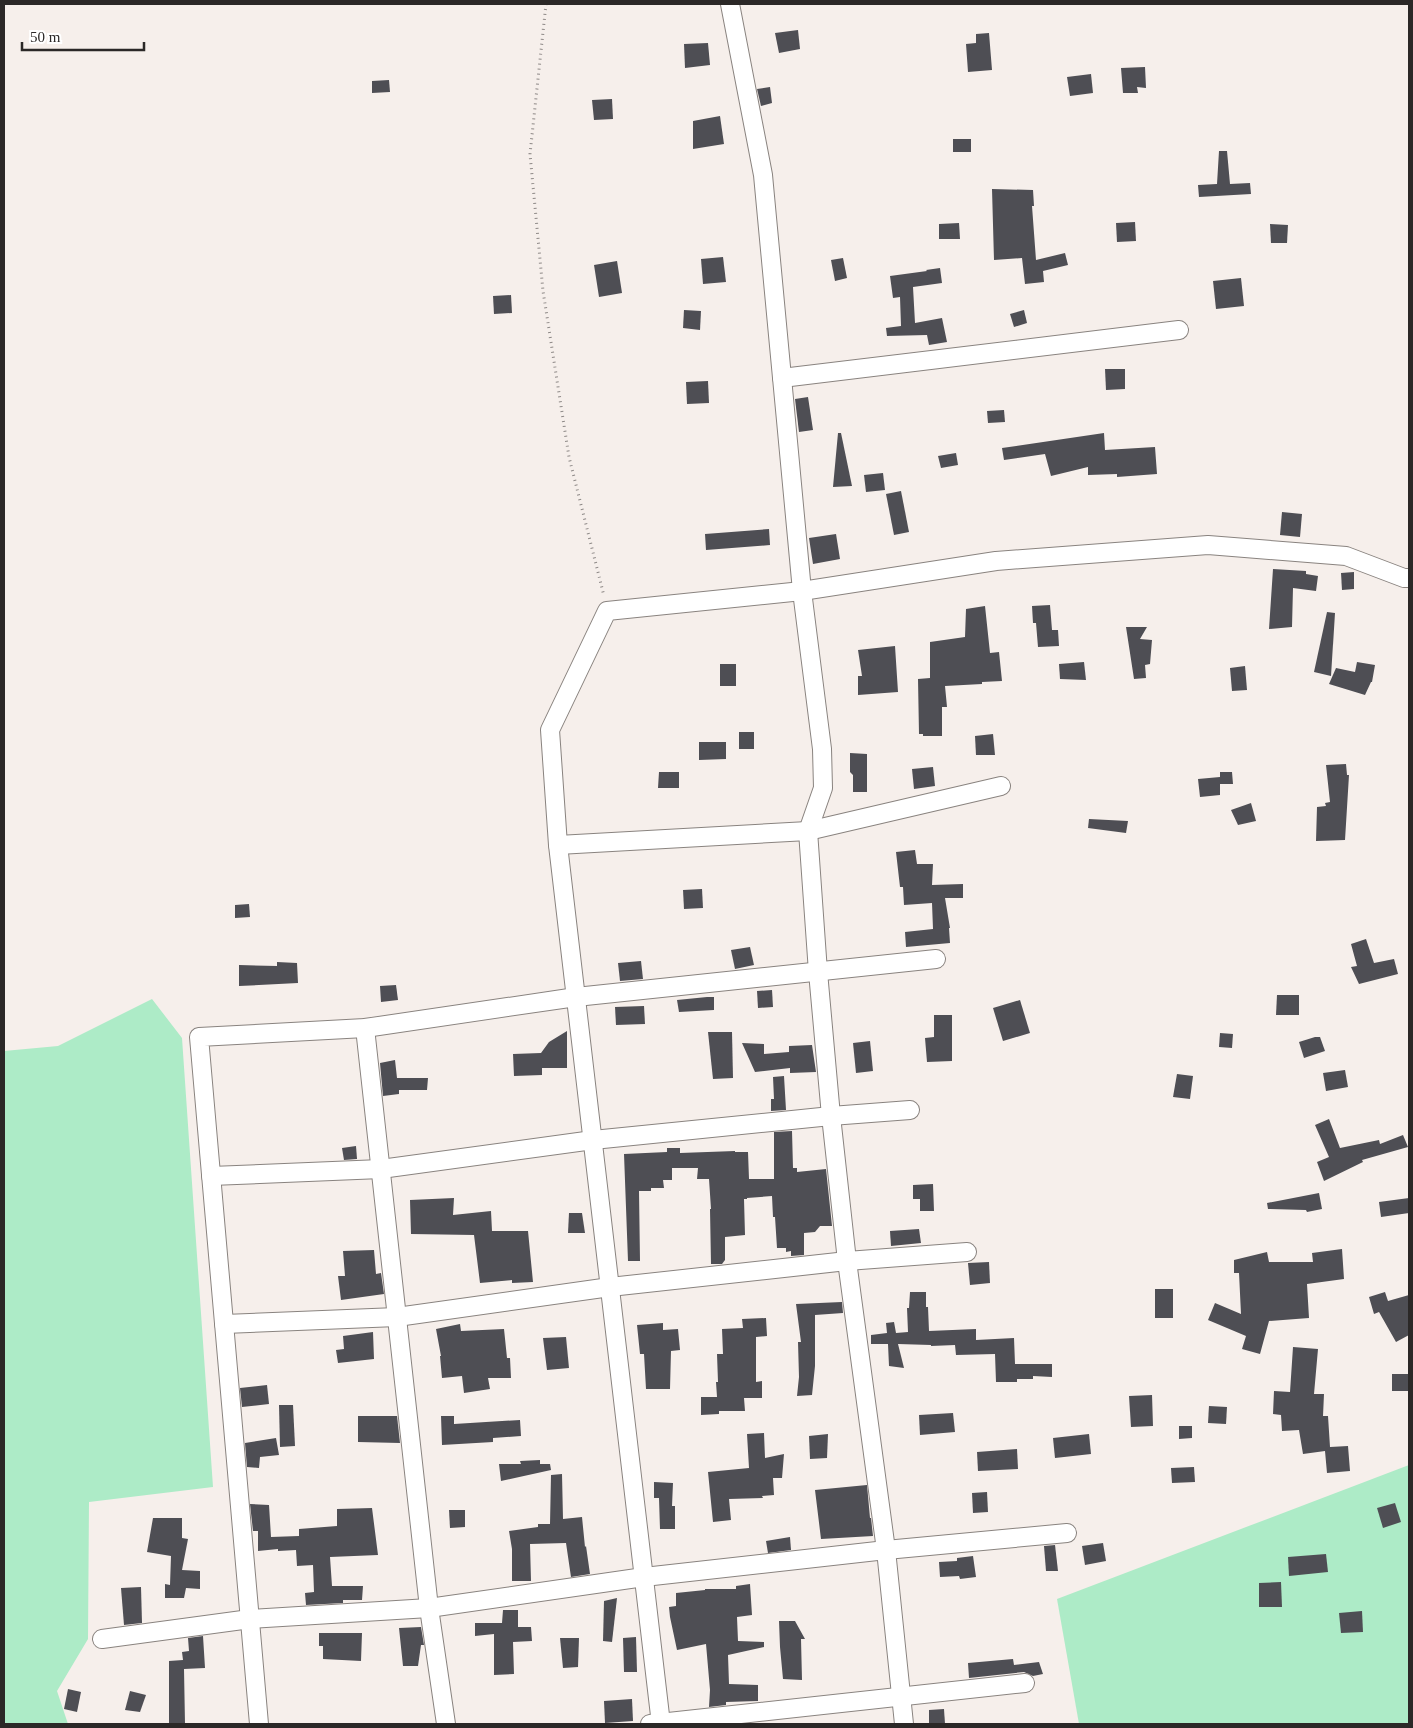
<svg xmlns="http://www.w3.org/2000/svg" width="1413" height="1728" font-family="Georgia,serif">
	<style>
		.green { fill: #adebc7 }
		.building { fill: #4e4e54 }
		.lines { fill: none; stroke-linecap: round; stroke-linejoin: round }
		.minor-casing { stroke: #89837f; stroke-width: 20 }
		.path { stroke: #8e8987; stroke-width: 3; stroke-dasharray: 1 4; stroke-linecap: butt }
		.minor { stroke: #fff; stroke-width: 18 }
	</style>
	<rect width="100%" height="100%" fill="#f6efeb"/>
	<g class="green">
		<path d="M152,999l30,39 31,449 -124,15 -1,137 -31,52 11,33h-64v-673l54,-5z"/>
		<path d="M1409,1465v259h-330l-22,-125z"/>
	</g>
	<g class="building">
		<path d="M798,30l2,19 -21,4 -4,-20z"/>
		<path d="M989,33l3,37 -24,2 -2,-28 10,-1v-9z"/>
		<path d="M708,43l2,22 -25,3 -1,-24z"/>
		<path d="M1145,67l1,21 -9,-1 1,6h-15l-2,-25z"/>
		<path d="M1091,74l2,19 -23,3 -3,-19z"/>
		<path d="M389,80l1,12 -18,1v-12z"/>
		<path d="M770,87l2,16 -11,3 -4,-17z"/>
		<path d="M612,99l1,20 -19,1 -2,-20z"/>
		<path d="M720,116l4,28 -31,5v-28z"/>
		<rect x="953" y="139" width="18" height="13"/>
		<path d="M1219,151h8l3,33 20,-1 1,11 -52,3 -1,-12 19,-1z"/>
		<path d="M992,189l41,1 1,16h-2l4,54 29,-7 3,12 -25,6 1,11 -19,2 -3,-26 -28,2z"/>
		<path d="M1135,222l1,19 -19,1 -1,-19z"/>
		<path d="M959,223l1,16h-21v-15z"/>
		<path d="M1270,224l18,1 -1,18h-16z"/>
		<path d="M723,257l3,25 -23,2 -2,-25z"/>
		<path d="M843,258l4,20 -12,3 -4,-21z"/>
		<path d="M617,261l5,32 -23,4 -5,-32z"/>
		<path d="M940,268l2,15 -29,4 2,36 27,-5 5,24 -18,3 -2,-10 -40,1 -1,-8 15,-2 -1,-29 -7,1 -3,-22 37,-5 -1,-1z"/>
		<path d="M1241,278l3,28 -28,3 -3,-28z"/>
		<path d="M511,295l1,18 -18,1 -1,-18z"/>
		<path d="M684,310l17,1 -1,19 -17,-2z"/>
		<path d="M1024,310l3,13 -13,4 -4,-13z"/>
		<path d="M1105,369h20v20l-19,1z"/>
		<path d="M708,381l1,22 -22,1 -1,-22z"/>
		<path d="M808,397l5,33 -14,2 -4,-33z"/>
		<path d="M1004,410l1,12 -17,1 -1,-12z"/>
		<path d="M838,433h3l11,53 -19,1z"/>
		<path d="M1104,433l1,17 50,-3 2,27 -40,3v-3l-29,1v-8l-37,9 -6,-22 -41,6 -2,-12z"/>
		<path d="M956,453l2,12 -17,3 -3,-12z"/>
		<path d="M883,473l2,17 -19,2 -2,-17z"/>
		<path d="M901,491l8,41 -15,3 -8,-41z"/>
		<path d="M1282,512l20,2 -2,23 -20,-2z"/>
		<path d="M769,529l1,16 -64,5 -1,-16z"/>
		<path d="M836,534l4,25 -27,5 -4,-26z"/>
		<path d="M1273,569l33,2v3l12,2 -2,15 -23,-3 -1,39 -23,2z"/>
		<path d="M1354,572v17l-12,1 -1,-17z"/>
		<path d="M1050,605l2,25h6l1,16 -21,1 -2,-24h-3l-1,-17z"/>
		<path d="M985,606l5,47 9,-1 3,29 -20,1v2l-37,2 2,21h-5v29h-19v-2h-4l-1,-55 12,-1v-36l35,-5 1,-28z"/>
		<path d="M1327,612l8,1 -4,63 -17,-4z"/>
		<path d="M1126,627h21l-7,12 12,1 -2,24 -5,1 1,13 -12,1z"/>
		<path d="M895,646l3,46 -40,3v-19h4l-4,-26z"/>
		<path d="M1084,662l2,18 -26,-1 -1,-15z"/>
		<path d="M1357,662l18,3 -3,17h-1l-6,13 -36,-11 7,-16 19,4z"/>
		<rect x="720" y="664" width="16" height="22"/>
		<path d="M1245,666l2,24 -15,1 -2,-23z"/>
		<rect x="739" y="732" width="15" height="17"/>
		<path d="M993,734l2,21h-19l-1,-19z"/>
		<path d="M699,742h27v17l-27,1z"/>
		<path d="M850,753l17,1v38h-14v-17l-3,-3z"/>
		<path d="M1346,764l1,11h2l-4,65 -29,1 1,-34 9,-1 -1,-3 5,-1 -4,-37z"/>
		<path d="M933,767l2,19 -21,3 -2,-20z"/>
		<path d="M659,772h20v16h-21z"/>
		<path d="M1220,772h12l1,12h-13v11l-20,2 -2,-18 22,-2z"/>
		<path d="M1251,803l5,18 -18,4 -7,-15z"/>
		<path d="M1089,819l39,2 -2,12 -38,-5z"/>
		<path d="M915,850l2,14h16l-1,21 31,-1v14h-18l5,30h-1l1,15 -44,4 -1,-15 28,-3 -1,-26 -28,2 -1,-18h-3l-4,-35z"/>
		<path d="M702,889l1,19 -19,1 -1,-19z"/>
		<path d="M249,904l1,13 -15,1v-13z"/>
		<path d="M1366,939l8,24 20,-4 4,15 -39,10 -8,-17 6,-1 -6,-22z"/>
		<path d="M750,947l4,18 -19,4 -4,-19z"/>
		<path d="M641,961l2,18 -23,2 -2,-18z"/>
		<path d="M277,962l20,1 1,20 -59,3v-21l38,1z"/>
		<path d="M396,985l2,15 -17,2 -1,-16z"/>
		<path d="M772,990l1,17 -15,1 -1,-17z"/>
		<path d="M1277,995h22v20h-23z"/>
		<path d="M707,997h7v13l-35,2 -2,-12z"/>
		<path d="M1020,1000l10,33 -27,8 -10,-33z"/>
		<path d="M644,1006l1,18 -29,1 -1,-18z"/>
		<path d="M934,1015h18v46l-25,1 -2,-24 9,-1z"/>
		<path d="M567,1031v37h-25v7l-28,1 -1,-22 28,-1 8,-11z"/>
		<path d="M708,1032h24l1,46 -20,1z"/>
		<path d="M1220,1033l13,1 -1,14 -13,-1z"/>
		<path d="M1315,1037h5l5,14 -21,7 -5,-16z"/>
		<path d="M870,1041l3,30 -17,2 -3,-30z"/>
		<path d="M742,1043l22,1v10l25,-2v-6l23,-1 4,27 -26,1v-5l-35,4z"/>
		<path d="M395,1060l2,18h31l-1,12h-28v4l-16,2 -3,-33z"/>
		<path d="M1345,1070l3,17 -22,4 -3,-18z"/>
		<path d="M1177,1074l16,2 -3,23 -17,-2z"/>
		<path d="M784,1076l2,34 -15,1v-12h3l-1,-22z"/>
		<path d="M1329,1119l11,29 39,-8 1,4 23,-9 5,12 -46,13 1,2 -39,19 -7,-19 12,-5 -14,-32z"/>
		<path d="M792,1131l1,37h4v4l29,-3 6,57h-12l-5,6 -11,1v22l-13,1v-5l-5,1v-4h-9l-2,-31h-2l-1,-21 -25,2v1h-3l1,36 -20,2v23l-3,4h-11l-1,-55h1l-2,-30h-12l1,-11h-26v12h-9l1,8h-13v3h-12l1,70h-12l-4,-107 43,-2v-4h13v5l55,-2v1h13l1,27h25v-47z"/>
		<path d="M356,1146l1,13 -13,1 -2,-12z"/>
		<path d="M933,1184l1,27h-14v-12h-7v-14z"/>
		<path d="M1319,1193l3,16 -15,3 -1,-2 -38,-1 -1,-6z"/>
		<path d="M454,1198l-1,17 38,-4 1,20h36l5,51 -21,1v-3l-32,3 -6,-48 -63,-1 -1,-34z"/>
		<path d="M1409,1198v15l-28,4 -2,-15z"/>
		<path d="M569,1213h13l3,20h-17z"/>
		<path d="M919,1229l2,14 -30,3 -1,-15z"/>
		<path d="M1342,1249l2,30 -37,5 2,34 -40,3 -9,33 -18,-5 4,-13 -38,-16 7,-17 26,11 -2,-41h-5v-13l33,-8 2,10h44l-1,-9z"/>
		<path d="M374,1250l2,24 5,-1 3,21 -43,6 -3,-24h7l-2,-25z"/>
		<path d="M989,1262l1,21 -20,2 -2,-22z"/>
		<rect x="1155" y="1289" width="18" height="29"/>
		<path d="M910,1292h16v15h2l1,24 47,-2v11l38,-2 1,26h37v13l-19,-1v3h-16v3h-21l-1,-28 -39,1 -1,-10 -24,1v-1l-33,-1 6,24 -15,-2 -1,-22h-17v-9l16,-2 -1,-10 8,-1 2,11 12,-1 -1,-24h2z"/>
		<path d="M1385,1292l3,9 21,-6v40l-13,7 -17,-30 -5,2 -5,-17z"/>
		<path d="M842,1302l1,11 -28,2v51l-3,29 -15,1 2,-19 -1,-35h3l-5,-38z"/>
		<path d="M766,1318l1,18 -11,1v45l6,-1v17h-18l1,13h-26v3l-18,1v-18h16l-1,-15h2l-1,-28h6l-1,-25 21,-1 -1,-9z"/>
		<path d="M663,1323v7l15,-1 2,21 -9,1 -1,38h-24l-2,-35h-4l-3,-29z"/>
		<path d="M460,1324l1,7 43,-2 3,29h3l1,20h-23l2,11 -26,4 -2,-17 -20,2 -2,-22h1l-5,-27z"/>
		<path d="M373,1332l1,27 -36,4 -2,-13 8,-1 -1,-13z"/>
		<path d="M566,1337l3,31 -22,2 -4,-32z"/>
		<path d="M1293,1347l25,2 -4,45h10l-1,22h5l2,31 18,-1 2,25 -23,2 -2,-22 -22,3 -4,-24 -17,1 -1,-16 -8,-1 1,-23 16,1z"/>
		<rect x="1392" y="1374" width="17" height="17"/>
		<path d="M267,1385l2,19 -27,3 -2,-19z"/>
		<path d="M1152,1395l1,31 -22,1 -2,-31z"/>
		<path d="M279,1405h14l2,41 -15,1z"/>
		<path d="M1209,1406l18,1 -1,17 -18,-1z"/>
		<path d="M953,1413l2,19 -35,3 -1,-20z"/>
		<path d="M358,1416h39l3,27 -42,-1z"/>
		<path d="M441,1416h13v8l66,-4 1,16 -28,2v4l-51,3z"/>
		<path d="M1179,1426h13v12l-13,1z"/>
		<path d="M764,1433l1,25 19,-4 -2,24h-9l1,17 -12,1 1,2 -34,1 2,21 -18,2 -5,-50 41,-4 -2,-34z"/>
		<path d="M828,1434l-1,24 -17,1 -1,-23z"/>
		<path d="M1089,1434l2,20 -36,4 -2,-20z"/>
		<path d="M276,1438l3,17 -19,2 -1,11 -12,-1 -2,-24z"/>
		<path d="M1017,1449l1,20 -40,2 -1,-19z"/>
		<path d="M540,1460v4h10l1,6 -50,11 -2,-17h22l-1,-3z"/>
		<path d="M1194,1467l1,15 -23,1 -1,-15z"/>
		<path d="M562,1474l1,45 19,-2 3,30 1,-1 4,28 -19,3 -5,-34 -36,1 1,37h-19v-32l-3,-18 29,-4v-3h12l1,-49z"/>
		<path d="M654,1482l19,1 -1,23h3v23h-15l-1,-31h-5z"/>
		<path d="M867,1485l3,33h1l2,18 -52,3 -6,-49z"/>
		<path d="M987,1492l1,20 -15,1 -1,-20z"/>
		<path d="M1395,1503l6,19 -18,6 -6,-20z"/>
		<path d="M250,1504l19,1 2,32 28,-1v-7l38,-3v-17l35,-1 6,47 -48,2 2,29h31l-1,14h-19v3l-37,2 -1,-12 9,-1 -1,-27 -16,1 -1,-16 -18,1v-2l-20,2v-20h-5z"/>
		<path d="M449,1510h16v17l-15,1z"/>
		<path d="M153,1518h29v20l6,1 -6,31 18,1v18l-14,-1 -2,10h-19v-14l5,1 1,-29 -24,-4z"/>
		<path d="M790,1537l1,13 -23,3 -2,-12z"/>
		<path d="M1103,1543l3,18 -21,4 -3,-19z"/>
		<path d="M1055,1545l3,26h-12l-2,-25z"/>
		<path d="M1326,1554l2,18 -39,4 -1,-19z"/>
		<path d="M973,1556l3,21 -16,2 -1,-3 -19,1 -1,-15 18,-1v-3z"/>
		<path d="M1281,1582l1,25h-23v-24z"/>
		<path d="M750,1584l2,31 -15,2 1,24 26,1v5l-36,8 1,29 29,1v16l-32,1v3l-17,2 1,-17 -4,-46 -29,6 -7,-33 -1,-10 7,-1v-13l29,-3v-1h31v-3z"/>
		<path d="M141,1587l1,36 -18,2 -3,-37z"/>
		<path d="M617,1598l-5,44 -9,-1 1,-40z"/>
		<path d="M503,1610h15v17h13l1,14 -19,1 1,32 -20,1v-41l-19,2v-13h27z"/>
		<path d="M1362,1611l1,21 -22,1 -2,-20z"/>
		<path d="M779,1621h16l10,18h-4l1,41 -19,-1 -3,-32z"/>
		<path d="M421,1627l3,18h-3l-3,21h-15l-4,-38z"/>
		<path d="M319,1633h43l-1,28 -38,-2v-13h-4z"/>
		<path d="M203,1636l2,32 -21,1 1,55h-16v-63l14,-1 -1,-8 7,-1 -1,-13z"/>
		<path d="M636,1637l1,35h-13l-1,-34z"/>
		<path d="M560,1638h19l-1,29 -15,1z"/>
		<path d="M1013,1659l1,6 25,-3 4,12 -10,2 -9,-4 -55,6 -1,-15z"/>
		<path d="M68,1689l13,3 -4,20 -13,-3z"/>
		<path d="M130,1691l16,4 -6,17 -15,-2z"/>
		<path d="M632,1699l1,22 -28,2 -1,-22z"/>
		<path d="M944,1709l1,15h-16v-14z"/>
	</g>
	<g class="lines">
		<g class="minor-casing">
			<g id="minor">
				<path d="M730,4l33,171 39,416 20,158 1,39 -15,43 10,141 13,144 16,145 39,289 18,174"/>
				<path d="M782,378l397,-48"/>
				<path d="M558,845l250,-14 193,-45"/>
				<path d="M365,1028l64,580 17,116"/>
				<path d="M211,1176l170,-7 212,-29 238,-24 79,-6"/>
				<path d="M224,1324l173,-7 213,-30 237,-26 120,-9"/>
				<path d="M102,1639l148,-20 179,-11 215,-31 242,-27 181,-17"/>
				<path d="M259,1724l-60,-687 166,-9 211,-31 360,-38"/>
				<path d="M650,1724l375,-41"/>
				<path d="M661,1724l-103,-879 -8,-115 57,-119 195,-20 194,-30 212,-16 138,11 58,22h5"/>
			</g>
		</g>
		<path class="path" d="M546,4l-16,150 13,137 26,166 35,139"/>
		<use href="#minor" class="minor"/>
	</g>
	<rect width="1413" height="1728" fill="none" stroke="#2b2827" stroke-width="10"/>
	<path d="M22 42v8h122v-8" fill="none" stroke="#2b2827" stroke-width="2.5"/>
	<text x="30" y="42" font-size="15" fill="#2b2827" stroke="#ffffff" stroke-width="4" paint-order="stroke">50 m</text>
</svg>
